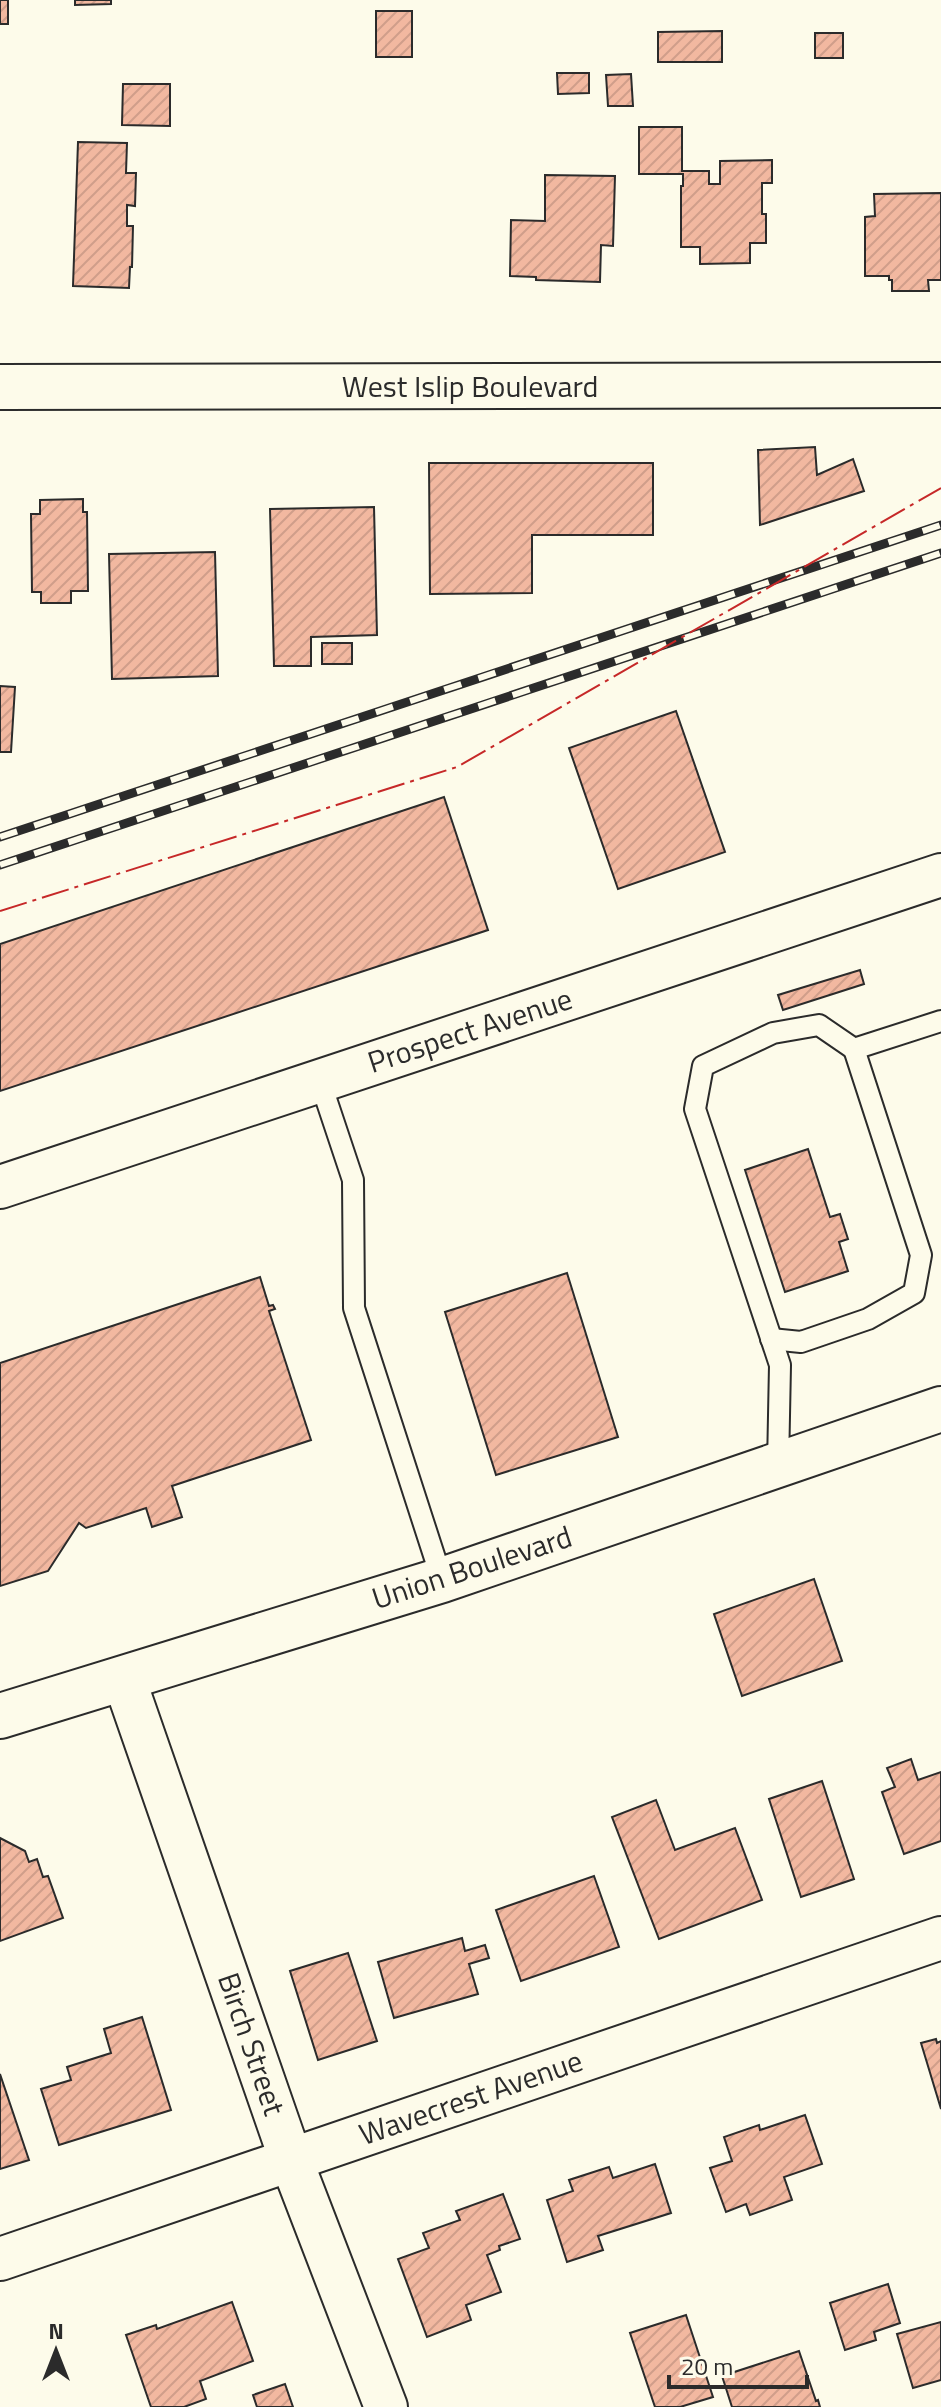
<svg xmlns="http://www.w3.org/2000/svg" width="941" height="2407" font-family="'Titillium Web',sans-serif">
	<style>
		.building { fill: url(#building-hatch); stroke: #2b2b2b; stroke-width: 2 }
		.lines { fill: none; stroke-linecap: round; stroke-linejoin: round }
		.service-casing { stroke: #2b2b2b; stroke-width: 24 }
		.minor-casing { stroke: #2b2b2b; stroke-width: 46 }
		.tertiary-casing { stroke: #2b2b2b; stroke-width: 48 }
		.secondary-casing { stroke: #2b2b2b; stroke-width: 48 }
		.service { stroke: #fdfbea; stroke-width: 20 }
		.minor { stroke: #fdfbea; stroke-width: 42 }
		.tertiary { stroke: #fdfbea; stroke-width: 44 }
		.secondary { stroke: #fdfbea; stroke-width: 44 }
		.rail-casing { stroke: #2b2b2b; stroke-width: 9 }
		.rail { stroke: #fdfbea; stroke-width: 6; stroke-dasharray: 18; stroke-linecap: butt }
		.power { stroke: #c62828; stroke-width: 2; stroke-dasharray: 28 6 4 6; stroke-linecap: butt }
		.labels { text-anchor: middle; stroke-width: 6; stroke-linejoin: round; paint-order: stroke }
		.street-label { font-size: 30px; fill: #2b2b2b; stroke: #fdfbea }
	</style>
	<defs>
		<pattern id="building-hatch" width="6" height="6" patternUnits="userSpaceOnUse" patternTransform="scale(2)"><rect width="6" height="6" fill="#f2b8a0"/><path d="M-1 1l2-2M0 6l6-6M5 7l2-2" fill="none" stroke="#d09e8a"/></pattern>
	</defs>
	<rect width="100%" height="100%" fill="#fdfbea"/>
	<g class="building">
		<rect x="0" y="0" width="8" height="24"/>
		<path d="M75,0h36v4l-36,1z"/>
		<rect x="376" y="11" width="36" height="46"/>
		<path d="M722,31v31h-64v-30z"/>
		<rect x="815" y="33" width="28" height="25"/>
		<path d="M557,73h32v20l-31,1z"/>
		<path d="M631,74l2,32h-25l-2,-31z"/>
		<path d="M123,84h47v42l-48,-1z"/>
		<path d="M639,127h43v44h27v13h11v-23l52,-1v23h-10v31h4v29h-16v20l-50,1v-17h-19v-61h2v-12h-44z"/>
		<path d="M78,142l49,1 -1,30h10l-1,33 -8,-1v21h6l-1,41h-2l-1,21 -56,-2z"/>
		<path d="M545,175l70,1 -2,70 -12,-1 -1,37 -64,-2v-3l-26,-1 1,-56 34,1z"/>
		<path d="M941,193v87h-13l1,11h-37v-11h-3v-4h-24v-59l10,-1 -1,-22z"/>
		<path d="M815,447l2,28 36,-16 11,32 -104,34 -2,-75z"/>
		<path d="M429,463h224v72h-121v58l-102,1z"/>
		<path d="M83,499v13h4l1,79h-17v12h-30v-11h-9l-1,-78h9v-14z"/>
		<path d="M374,507l3,128 -66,2v29h-37l-4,-157z"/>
		<path d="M215,552l3,124 -106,3 -3,-125z"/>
		<rect x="322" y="643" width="30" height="21"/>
		<path d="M0,686l15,1 -4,65h-11z"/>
		<path d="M676,711l49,141 -107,37 -49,-141z"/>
		<path d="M444,797l44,133 -488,161v-147z"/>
		<path d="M860,970l4,14 -81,26 -5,-15z"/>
		<path d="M808,1149l22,68 10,-3 8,25 -9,3 9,29 -63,21 -40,-122z"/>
		<path d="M567,1273l51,164 -122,38 -51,-163z"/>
		<path d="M260,1277l9,29 4,-1 2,4 -6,2 42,129 -139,46 10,31 -30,10 -6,-19 -60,20 -7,-5 -31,48 -48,15v-223z"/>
		<path d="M814,1579l28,82 -100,35 -28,-82z"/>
		<path d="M911,1759l7,21 23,-8v69l-37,13 -22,-62 13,-5 -8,-19z"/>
		<path d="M822,1781l32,98 -53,18 -32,-98z"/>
		<path d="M656,1800l19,50 60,-22 27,72 -103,39 -47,-122z"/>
		<path d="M0,1838l25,13 4,11 8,-3 6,18 5,-1 15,42 -63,23z"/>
		<path d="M594,1876l25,71 -98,34 -25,-71z"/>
		<path d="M462,1938l3,13 20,-6 4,13 -20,6 9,30 -84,24 -16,-56z"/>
		<path d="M348,1953l29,88 -59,19 -28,-89z"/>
		<path d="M142,2017l29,93 -112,35 -18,-56 30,-9 -4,-13 44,-14 -7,-24z"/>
		<path d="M936,2039l1,4 4,-2v68l-20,-66z"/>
		<path d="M0,2074l29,86 -29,9z"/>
		<path d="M805,2115l17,49 -38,13 8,23 -42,15 -4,-11 -20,8 -16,-44 22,-7 -8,-24 35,-12 1,5z"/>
		<path d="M655,2164l16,49 -73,23 5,14 -36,12 -20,-62 26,-9 -4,-11 40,-13 4,11z"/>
		<path d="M503,2194l17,45 -21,7 1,4 -13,5 14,37 -35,13 5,15 -44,17 -29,-78 31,-11 -6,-15 37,-13 -4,-9z"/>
		<path d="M888,2284l12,39 -26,9 2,8 -31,10 -15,-47z"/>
		<path d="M232,2302l21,59 -53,20 6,18 -22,8h-33l-25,-72 30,-10 1,4z"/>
		<path d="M686,2315l27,82 -33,10h-25l-25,-74z"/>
		<path d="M941,2322v58l-28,8 -16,-54z"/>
		<path d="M799,2351l17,50 2,-1 2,7h-88l-10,-31z"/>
		<path d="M285,2384l8,23h-36l-4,-12z"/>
	</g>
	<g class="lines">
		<g class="service-casing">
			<g id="service">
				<path d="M320,1081l33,99 1,128 88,272"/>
				<path d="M771,1339l30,3 67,-23 46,-26 7,-38 -67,-206 87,-28"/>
				<path d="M778,1466l2,-101 -85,-256 8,-43 70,-33 46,-8 35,24"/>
			</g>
		</g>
		<g class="minor-casing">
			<g id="minor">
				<path d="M0,1187l941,-312"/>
				<path d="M124,1679l167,481 95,247"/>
				<path d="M0,2259l941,-321"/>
			</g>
		</g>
		<g class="tertiary-casing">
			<path id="tertiary" d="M0,387l941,-2"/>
		</g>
		<g class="secondary-casing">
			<path id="secondary" d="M0,1716l442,-136 499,-171"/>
		</g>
		<use href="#service" class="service"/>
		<use href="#minor" class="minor"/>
		<use href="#tertiary" class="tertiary"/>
		<use href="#secondary" class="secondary"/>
		<g class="rail-casing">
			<g id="rail">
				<path d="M0,837l941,-312"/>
				<path d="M0,865l941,-312"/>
			</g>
		</g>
		<use href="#rail" class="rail"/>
		<path class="power" d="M0,911l457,-144 484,-279"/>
	</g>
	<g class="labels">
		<g class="street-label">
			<text x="470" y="397">West Islip Boulevard</text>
			<text transform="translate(470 1031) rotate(-18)" y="10">Prospect Avenue</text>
			<text transform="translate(472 1568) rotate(-18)" y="10">Union Boulevard</text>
			<text transform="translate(251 2044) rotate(71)" y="10">Birch Street</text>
			<text transform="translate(471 2098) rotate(-19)" y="10">Wavecrest Avenue</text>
		</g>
	</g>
	<g transform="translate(56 2351)" stroke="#fdfbea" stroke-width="6" paint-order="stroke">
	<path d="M0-6L14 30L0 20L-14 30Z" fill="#2b2b2b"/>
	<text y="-12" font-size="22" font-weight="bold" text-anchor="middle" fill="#2b2b2b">N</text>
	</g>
	<path d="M669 2375v12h138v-12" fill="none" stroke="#2b2b2b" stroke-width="4"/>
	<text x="681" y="2375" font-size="24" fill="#2b2b2b" stroke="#fdfbea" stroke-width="6" paint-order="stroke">20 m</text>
</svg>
